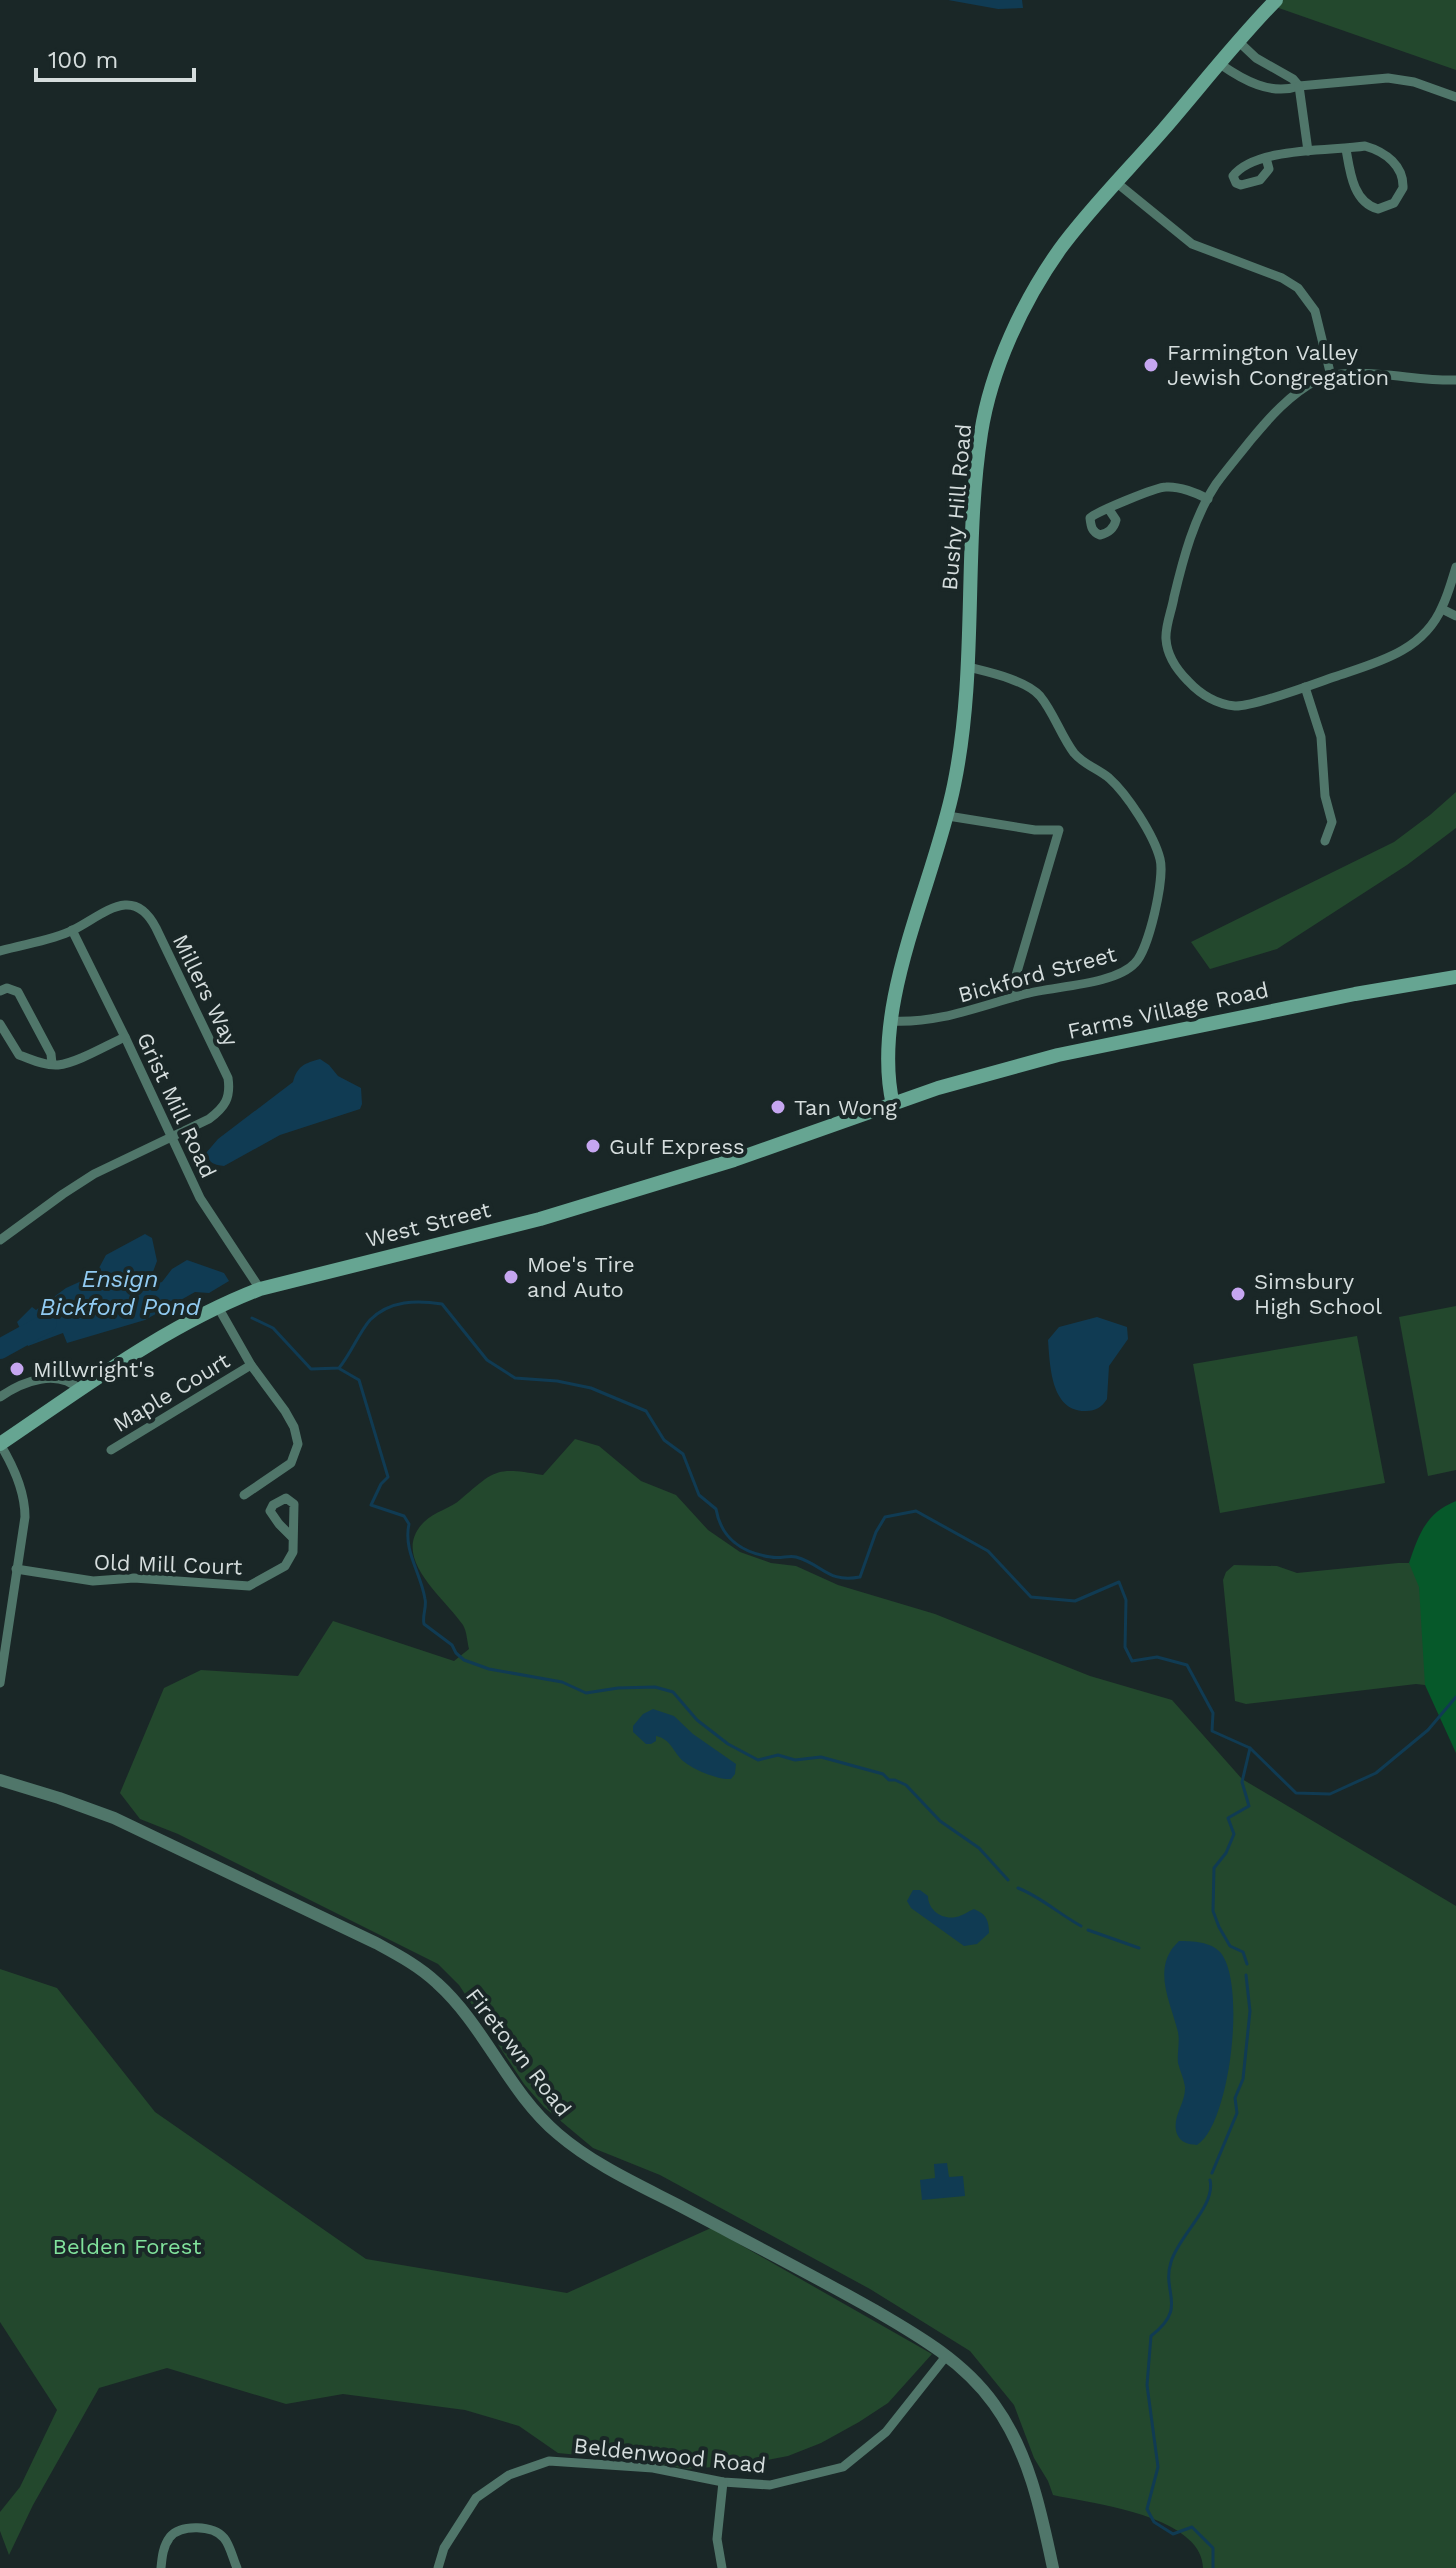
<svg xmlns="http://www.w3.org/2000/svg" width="1456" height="2568" font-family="'Work Sans',sans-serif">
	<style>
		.green { fill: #23482d }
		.forest { fill: #06592a }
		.water { fill: #103b53 }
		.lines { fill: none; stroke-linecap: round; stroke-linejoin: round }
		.stream { stroke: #103b53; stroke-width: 3 }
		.river { stroke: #103b53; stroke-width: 20 }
		.minor { stroke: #50766a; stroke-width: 9 }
		.tertiary { stroke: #50766a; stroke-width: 12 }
		.secondary { stroke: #66a592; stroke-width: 14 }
		.poi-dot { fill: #c6a6f0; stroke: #1a2727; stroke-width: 3 }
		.labels { text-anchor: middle; stroke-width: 8; stroke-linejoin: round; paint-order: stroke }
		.poi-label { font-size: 22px; fill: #d5dddd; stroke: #1a2727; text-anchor: start }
		.street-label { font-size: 22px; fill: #d5dddd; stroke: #1a2727 }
		.park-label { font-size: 22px; fill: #81e29c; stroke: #1a2727 }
		.water-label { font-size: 24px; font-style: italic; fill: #91cbf2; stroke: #1a2727 }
	</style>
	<rect width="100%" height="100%" fill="#1a2727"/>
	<g class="green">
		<path d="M1279,0h177v70l-183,-64z"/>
		<path d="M1456,792v36l-49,37 -130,84 -67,20 -19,-27 203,-100 36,-27z"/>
		<path d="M1456,1306v164l-28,6 -29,-159z"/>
		<path d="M1357,1336l28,147 -165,30 -27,-149z"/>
		<path d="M575,1439l24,7 42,35 35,14 32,35 32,22 31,11 25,3 42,19 97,29 155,62 82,24 70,79 214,127v662h-253c-2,-53 -110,-64 -150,-73l-5,-14 -14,-23 -20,-53 -44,-54 -100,-62 -210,-114 -67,-27 -49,-41 -20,-23 -65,-99 -21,-21 -260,-130 -38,-15 -20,-26 44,-105 37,-18 97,6 35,-55 121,40 15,-12c-2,-8 -2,-17 -6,-24 -19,-28 -74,-68 -39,-103 11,-11 26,-13 37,-23 35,-30 35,-32 82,-24z"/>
		<path d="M1398,1563h11l8,7 15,111 -7,4 -9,-1 -170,20 -11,-3 -12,-121 3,-8 8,-7 43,1 20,7z"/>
		<path d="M0,1969l57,19 98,124 211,147 201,34 144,-65 221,126 -44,49 -29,19 -38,21 -33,13 -47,9 -55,4 -38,-7 -90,-9 -39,-27 -54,-16 -122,-16 -57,10 -119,-36 -68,20 -66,117 -24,50 -9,-24v-19l20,-25 37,-77 -57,-88z"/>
	</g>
	<path class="forest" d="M1456,1501v252l-31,-68 -6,-98 -10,-24c10,-29 17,-50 47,-62z"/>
	<g class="water">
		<path d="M948,0h74l1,8 -25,1z"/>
		<path d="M320,1059l9,6 9,11 23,12 1,16 -2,5 -80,26 -56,31c-10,-1 -15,-3 -18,-13l12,-14 75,-57c4,-16 12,-19 27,-23z"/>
		<path d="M145,1234l7,4 5,23 -6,16 1,7 10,-2 10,-13 15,-9 37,13 5,8 -20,12 -14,-1 -50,28 -78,23 -4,-10 -35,13 -11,-24 15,-15 4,3 30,-22 22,-10 11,-10 7,-13z"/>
		<path d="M1097,1317l30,10 1,12 -19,27 -2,33c-5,8 -11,12 -21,12 -35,1 -36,-45 -38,-71l11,-13z"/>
		<path d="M653,1709l21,7 19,18 43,30 -1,10 -4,5c-13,1 -37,-9 -48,-18 -10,-9 -12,-22 -27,-25v5l-5,3h-5l-13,-12v-6l10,-12z"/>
		<path d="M913,1890h7l8,6c0,14 14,24 28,21 7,-1 12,-6 18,-8 12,5 15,11 15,24l-12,11 -13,2 -53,-38 -4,-7z"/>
		<path d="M1179,1941c14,0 32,1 41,11 27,30 10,173 -23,193 -9,-1 -16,-2 -20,-11 -6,-16 9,-31 8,-47 -1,-8 -5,-16 -7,-24 -1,-10 2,-21 0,-31 -8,-32 -27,-65 1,-91z"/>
		<path d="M947,2163l2,14 14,-1 2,20 -43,4 -2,-20 15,-2 -1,-14z"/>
	</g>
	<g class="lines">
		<g class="stream">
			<path d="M252,1318l21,10 38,41 28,-1c11,-13 21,-37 31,-48 20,-20 47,-20 72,-16l45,56 28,18 42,3 34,7 55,23 18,29 19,14 16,41 17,14c5,29 26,44 55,48 9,2 18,-2 25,0 28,8 31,26 64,20l16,-45 9,-15 31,-6 72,40 43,46 44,4 44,-19 7,18 -1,47 7,14 25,-4 30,8 26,48 -1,18 38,17 46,45 34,1 46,-21 52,-43 28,-33"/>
			<path d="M340,1369l19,11 29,97 -7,7 -10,21 33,11 5,8c-6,27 12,49 16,75 2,8 -3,16 -1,25l28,21 4,8 8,7 25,9 73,13 24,11 32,-5 37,-1 18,5 24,28 31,24 30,16 20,-5 17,5 26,-3 62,17 6,6h6l11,5 34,36 39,27 29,32"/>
			<path d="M1018,1888c23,9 41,26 63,38"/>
			<path d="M1088,1930l51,18"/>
			<path d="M1247,1964l-4,-12 -13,-6 -11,-19 -6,-16 1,-43 12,-15 8,-19 -6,-16 21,-12 -7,-24 8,-34"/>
			<path d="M1212,2173l25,-60 -2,-15 8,-19 7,-68 -4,-36"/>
			<path d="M1210,2180c6,26 -31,55 -39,82 -10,31 18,45 -20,74l-4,49 11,82 -11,42 7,13 19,12 19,-7 21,21v20"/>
		</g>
		<path class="river" d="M0,1349l47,-26"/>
		<g class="minor">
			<path d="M1239,42l17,16 37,21 6,7"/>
			<path d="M1220,64c23,16 51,32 79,22l89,-8 26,4 42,15"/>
			<path d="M1299,86l9,65"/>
			<path d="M1266,158l3,11 -9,11 -19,5 -5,-2 -3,-7c22,-29 98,-25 132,-30 21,6 39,20 38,42l-9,15 -16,6c-25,-7 -28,-37 -32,-60"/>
			<path d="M1117,183l75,61 90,34 16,10 17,23 16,65"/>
			<path d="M1456,380c-39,2 -105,-16 -139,0 -27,14 -48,38 -67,61 -11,14 -23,28 -34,43 -22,33 -33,75 -42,113 -2,13 -9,29 -8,42 1,16 11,31 22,42 13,14 27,23 47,25 18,1 79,-22 99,-29 41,-14 89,-25 108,-70 6,-12 10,-27 14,-40"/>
			<path d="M1108,508l8,12c-2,8 -7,13 -16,15 -8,-3 -9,-8 -10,-17 6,-6 66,-31 76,-31 13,-1 31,6 42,12"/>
			<path d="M1442,609l14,7"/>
			<path d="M1305,687l16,50 4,59 7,26 -7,19"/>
			<path d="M948,816l87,14h24l-45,152 3,14"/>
			<path d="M72,930l53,107 75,161 60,91"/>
			<path d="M0,951c23,-7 51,-10 73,-21 30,-15 60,-47 83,-2l72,150c3,20 -3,29 -19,41l-115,55 -31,20 -63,46"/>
			<path d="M0,991l7,-3 11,4 33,62 1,10"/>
			<path d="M890,1021c48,3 90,-15 135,-27 29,-8 90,-9 110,-31 14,-14 30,-85 25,-104 -6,-24 -33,-65 -51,-81 -11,-9 -26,-14 -35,-25 -13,-17 -20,-40 -34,-57 -14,-16 -52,-24 -72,-29"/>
			<path d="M0,1024l19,31c12,4 25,11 39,10 19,-2 49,-20 67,-28"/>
			<path d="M218,1307l33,58 34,46 9,16 4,17 -7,19 -47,32"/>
			<path d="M0,1397c23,-16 58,-29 80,-7"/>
			<path d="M0,1444c14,23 25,47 25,73l-25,166"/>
			<path d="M111,1450l140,-85"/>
			<path d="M16,1569l77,12 41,-3 115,8 36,-20 8,-14 1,-48 -8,-6 -13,7 -3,6 9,13 13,13"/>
			<path d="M161,2568c1,-11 2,-22 9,-31 11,-13 43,-12 54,1 6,7 9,21 13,30"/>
			<path d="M438,2568l6,-20 32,-50 33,-23 40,-14 104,7 70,14 47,3 73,-18 43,-35 61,-77"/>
			<path d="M722,2568l-5,-29 6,-57"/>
		</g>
		<path class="tertiary" d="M0,1780l59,18 55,20 262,125c22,12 43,23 61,40 48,43 71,109 121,151 35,30 79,50 120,71 66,35 133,69 198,106 43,25 88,51 118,93 35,48 47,107 59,164"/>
		<g class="secondary">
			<path d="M893,1105c-23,-101 41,-220 61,-320 24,-116 9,-236 27,-352 10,-64 42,-132 79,-184 29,-40 71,-82 104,-120 37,-43 72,-88 112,-129"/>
			<path d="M0,1444c83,-56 166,-119 260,-155l280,-70 194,-59 204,-72 120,-33 297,-61 101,-17"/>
		</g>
	</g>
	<g class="poi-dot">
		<circle cx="1151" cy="365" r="8"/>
		<circle cx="778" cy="1107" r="8"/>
		<circle cx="593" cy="1146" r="8"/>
		<circle cx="511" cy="1277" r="8"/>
		<circle cx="1238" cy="1294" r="8"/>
		<circle cx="17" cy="1369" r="8"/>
	</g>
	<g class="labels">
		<g class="poi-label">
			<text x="1167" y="360">Farmington Valley<tspan x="1167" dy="25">Jewish Congregation</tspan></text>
			<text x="794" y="1115">Tan Wong</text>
			<text x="609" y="1154">Gulf Express</text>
			<text x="527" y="1272">Moe's Tire<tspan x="527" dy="25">and Auto</tspan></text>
			<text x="1254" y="1289">Simsbury<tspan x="1254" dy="25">High School</tspan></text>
			<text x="33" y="1377">Millwright's</text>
		</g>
		<g class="street-label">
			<text transform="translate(956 507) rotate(-85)" y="8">Bushy Hill Road</text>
			<text transform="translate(1037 974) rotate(-15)" y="8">Bickford Street</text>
			<text transform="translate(206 990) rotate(64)" y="8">Millers Way</text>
			<text transform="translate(1168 1010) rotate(-12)" y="8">Farms Village Road</text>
			<text transform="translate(177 1105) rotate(65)" y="8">Grist Mill Road</text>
			<text transform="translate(428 1224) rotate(-14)" y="8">West Street</text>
			<text transform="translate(171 1392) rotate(-31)" y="8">Maple Court</text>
			<text transform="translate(168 1564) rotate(2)" y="8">Old Mill Court</text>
			<text transform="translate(519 2052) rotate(52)" y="8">Firetown Road</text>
			<text transform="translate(670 2455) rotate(6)" y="8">Beldenwood Road</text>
		</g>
		<g class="park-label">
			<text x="127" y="2254">Belden Forest</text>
		</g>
		<g class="water-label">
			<text x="120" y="1287">Ensign<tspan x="120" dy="28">Bickford Pond</tspan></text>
		</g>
	</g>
	<path d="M36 68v12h158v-12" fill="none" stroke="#d5dddd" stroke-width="4"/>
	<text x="48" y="68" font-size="24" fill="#d5dddd" stroke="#1a2727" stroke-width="6" paint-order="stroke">100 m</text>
</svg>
